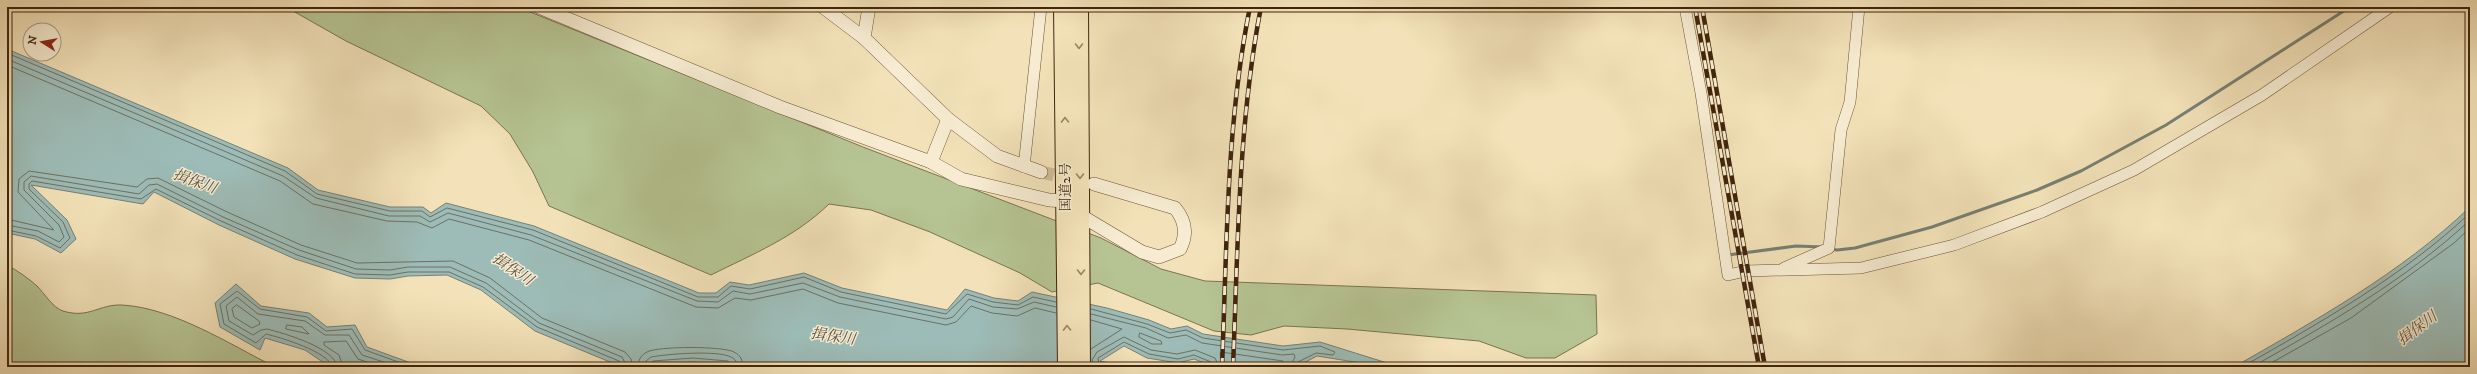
<svg xmlns="http://www.w3.org/2000/svg" width="2477" height="374" font-family="'IM FELL DW Pica','Noto Serif JP',serif">
	<style>
		.green { fill: #b6c493; stroke: #7b7450 }
		.water { fill: #9dbcb7; stroke: #788073 }
		.lines { fill: none; stroke-linecap: round; stroke-linejoin: round }
		.shore { stroke: #6e7062; stroke-width: 1 }
		.stream { stroke: #788073; stroke-width: 3 }
		.tertiary-tunnel { stroke: #cfbc96; stroke-width: 13; stroke-dasharray: 13 6; stroke-linecap: butt }
		.minor-casing { stroke: #6d5437; stroke-width: 12 }
		.tertiary-casing { stroke: #6d5437; stroke-width: 14 }
		.trunk-casing { stroke: #40250c; stroke-width: 20 }
		.minor { stroke: #f7ecd2; stroke-width: 11 }
		.tertiary { stroke: #f7ecd2; stroke-width: 13 }
		.trunk { stroke: #f3e2b9; stroke-width: 18 }
		.rail-casing { stroke: #40250c; stroke-width: 4.5 }
		.rail { stroke: #f7ecd2; stroke-width: 3; stroke-dasharray: 9; stroke-linecap: butt }
		.oneway { stroke: #9a8462 }
		.labels { text-anchor: middle; stroke-width: 3; stroke-linejoin: round; paint-order: stroke }
		.street-label { font-size: 14px; fill: #40250c; stroke: #f7ecd2 }
		.water-label { font-size: 15px; font-style: italic; fill: #5c523f; stroke: #f7ecd2 }
	</style>
	<rect width="100%" height="100%" fill="#f3e2b9"/>
	<filter id="stains"><feTurbulence type="fractalNoise" baseFrequency=".005" numOctaves="4"/><feColorMatrix values="0 0 0 0 .2 0 0 0 0 .09 0 0 0 0 .02 0 0 0 .5 -.17"/></filter>
	<radialGradient id="worn" r=".72"><stop offset=".6" stop-color="#630" stop-opacity="0"/><stop offset="1" stop-color="#630" stop-opacity=".3"/></radialGradient>
	<g class="green">
		<path d="M286,7h232l345,140 238,91 60,31 44,12 391,14 1,39 -42,24h-29l-47,-17 -132,-12 -63,-3 -33,9 -37,-4 -116,-48 -46,9 -32,-19 -90,-41 -59,-22 -42,-6c-34,33 -76,50 -118,71l-162,-69 -16,-34 -23,-38 -29,-28 -135,-65z"/>
		<path d="M7,265c11,6 21,13 30,21 7,7 16,22 26,25 26,8 36,-7 59,-6 52,3 107,39 153,62h-268z"/>
	</g>
	<g class="water">
		<path d="M7,49l281,119 30,22 72,17h33l8,6 15,-10 88,23 165,67h17l14,-11 19,3 55,-12 38,15 105,22 18,-21 29,9 24,3 14,-9 75,16 42,12 22,9 16,-3 16,8 80,12 37,-4 80,25h-28l-5,-3 -50,-8 -21,11h-82l-20,-8 -16,4 -31,-5 -23,-12 -24,15 30,6h-378l-59,-5 -71,5 -87,-36 -54,-41 -34,-15 -39,1 -18,3 -35,-1 -60,-19 -76,-34 -65,-33 -11,12 -112,-19 36,35 9,19 -15,14 -26,-14 -28,-6z"/>
		<path d="M2470,207v160h-236c82,-47 167,-94 236,-160z"/>
		<path d="M236,284l25,22 48,7 18,14 28,-2 12,22 55,20h-92l-25,-17 -40,-12 -5,12 -40,-23 -5,-24z"/>
	</g>
	<g class="lines">
		<g class="shore">
			<path d="M7,53l278,118 32,23 73,17h32l8,6 17,-9 86,22 165,67h20l13,-11 19,3 54,-12 37,15 105,22 21,-20 26,8 25,3 15,-8 23,5"/>
			<path d="M7,59l276,117 33,22 73,18h31l10,6 18,-9 83,22 166,66 21,1 15,-11 17,3 53,-11 37,14 106,22 7,-2 16,-18 24,8 24,2 17,-7 22,5"/>
			<path d="M7,65l273,116 33,23 74,17 30,1 15,6 17,-9 80,21 167,67 22,1 17,-10 16,2 52,-11 35,14 108,22 10,-3 15,-16 21,7 25,3 18,-8 21,5"/>
			<path d="M7,219l47,11 -36,-38 1,-13 10,-8 108,16 10,-8 11,-1 67,33 76,34 56,18 96,-2 37,17 52,40 83,34 6,7 2,8"/>
			<path d="M7,225l31,6 21,11 5,-5 -5,-12 -35,-35v-8l7,-6 108,18 10,-9 8,-1 66,33 76,33 57,19 34,1 18,-3h42l36,16 53,40 83,34 5,10"/>
			<path d="M7,230l29,6 24,12 10,-10 -7,-16 -34,-33v-5l3,-3 109,18 15,-10 65,32 76,34 58,19 35,1 18,-3h41l34,15 54,40 82,34 3,6"/>
			<path d="M237,305l22,16 1,3 -8,4 -18,-11 -2,-8z"/>
			<path d="M1091,309l56,15 23,9 16,-3 17,8 80,12 37,-4 15,6 -2,3 -17,-2 -18,9 -2,5"/>
			<path d="M1091,314l55,14 22,10 18,-3 16,8 80,12 12,-1 1,3 -5,10"/>
			<path d="M1091,320l31,9 -31,20"/>
			<path d="M287,325l15,2 7,7 -23,-5z"/>
			<path d="M1140,333l21,8 1,3h-10l-13,-7z"/>
			<path d="M332,367c-2,-15 -53,-30 -66,-33l-10,9 -32,-19 -4,-20 17,-13 23,18 47,8 19,14 26,-2 13,21 47,17"/>
			<path d="M337,367c-1,-19 -54,-34 -70,-38l-6,1 -8,5 -24,-14 -3,-15 11,-9 21,17 47,7 20,14h24l13,20 37,12"/>
			<path d="M343,367l-4,-12 -15,-10v-3l22,-1 12,18 23,8"/>
			<path d="M638,367c0,-7 3,-12 9,-15 11,-6 76,-6 87,0 6,3 9,8 9,15"/>
			<path d="M644,367l2,-6 5,-4c16,-3 66,-7 80,0 5,2 6,6 6,10"/>
			<path d="M649,367l4,-6 40,-3 35,3 4,6"/>
			<path d="M1095,367l-3,-7 5,-8 27,-15 27,13 26,4 18,-4 20,8 4,9"/>
			<path d="M1109,367l-10,-2 -1,-7 26,-16 25,12 29,5 16,-4 17,7 3,5"/>
			<path d="M1225,367l-5,-13 1,-2 62,9 1,6"/>
			<path d="M2242,367c79,-45 161,-91 228,-154"/>
			<path d="M2252,367c76,-43 154,-87 218,-147"/>
			<path d="M2264,367l87,-49 103,-75 16,-15"/>
		</g>
		<g class="stream">
			<path d="M1831,249l6,1 18,-2 77,-21 105,-37 44,-19 85,-46 184,-118"/>
			<path d="M1728,255l68,-9 27,1"/>
		</g>
		<path class="tertiary-tunnel" d="M1041,172l31,7"/>
		<g class="minor-casing">
			<g id="minor">
				<path d="M1685,7l16,86 27,182 18,-4 115,-3 93,-23 88,-33 92,-42 128,-75 128,-88"/>
				<path d="M1024,167l17,-160"/>
				<path d="M1784,268l45,-20 12,-118 9,-28 9,-95"/>
			</g>
		</g>
		<g class="tertiary-casing">
			<g id="tertiary">
				<path d="M539,7l241,100 151,55 30,17 88,21 17,1"/>
				<path d="M823,7l41,31 84,81 49,37 44,16"/>
				<path d="M864,38l5,-31"/>
				<path d="M931,162l17,-43"/>
				<path d="M1080,215l62,37 17,5 21,-8c7,-14 6,-28 -5,-41l-81,-24"/>
			</g>
		</g>
		<g class="trunk-casing">
			<g id="trunk">
				<path d="M1063,7l4,360"/>
				<path d="M1079,7l2,360"/>
			</g>
		</g>
		<use href="#minor" class="minor"/>
		<use href="#tertiary" class="tertiary"/>
		<use href="#trunk" class="trunk"/>
		<g class="rail-casing">
			<g id="rail">
				<path d="M1695,7l64,360"/>
				<path d="M1702,7l63,360"/>
				<path d="M1222,367c5,-120 4,-242 28,-360"/>
				<path d="M1233,367c5,-120 5,-242 28,-360"/>
			</g>
		</g>
		<use href="#rail" class="rail"/>
	</g>
	<defs><path id="oneway-chevron" d="M-2-3.5L2.5 0L-2 3.5" fill="none" stroke-width="1.6" stroke-linecap="round" stroke-linejoin="round"/></defs>
	<g class="oneway">
		<use href="#oneway-chevron" transform="translate(1079 46) rotate(90)"/>
		<use href="#oneway-chevron" transform="translate(1065 120) rotate(-91)"/>
		<use href="#oneway-chevron" transform="translate(1080 176) rotate(90)"/>
		<use href="#oneway-chevron" transform="translate(1081 272) rotate(90)"/>
		<use href="#oneway-chevron" transform="translate(1067 328) rotate(-91)"/>
	</g>
	<g class="labels">
		<g class="street-label">
			<text transform="translate(1065 187) rotate(-90)" y="5">国道2号</text>
		</g>
		<g class="water-label">
			<text transform="translate(195 181) rotate(20)" y="5">揖保川</text>
			<text transform="translate(513 269) rotate(34)" y="5">揖保川</text>
			<text transform="translate(2417 328) rotate(-37)" y="5">揖保川</text>
			<text transform="translate(833 336) rotate(8)" y="5">揖保川</text>
		</g>
	</g>
	<rect width="2477" height="374" fill="none" stroke="#f3e2b9" stroke-width="24"/>
	<rect x="8" y="8" width="2461" height="358" fill="none" stroke="#40250c" stroke-width="2"/>
	<rect x="12" y="12" width="2453" height="350" fill="none" stroke="#40250c"/>
	<g transform="translate(42 42) rotate(281)"><circle r="19" fill="#f7ecd2" stroke="#ae9c83"/>
	<path d="M0-3L7 15L0 10L-7 15Z" fill="#8f2418"/>
	<text y="-6" font-size="11" font-weight="bold" text-anchor="middle" fill="#40250c">N</text>
	</g>
	<rect width="100%" height="100%" filter="url(#stains)"/>
	<rect width="100%" height="100%" fill="url(#worn)"/>
</svg>
